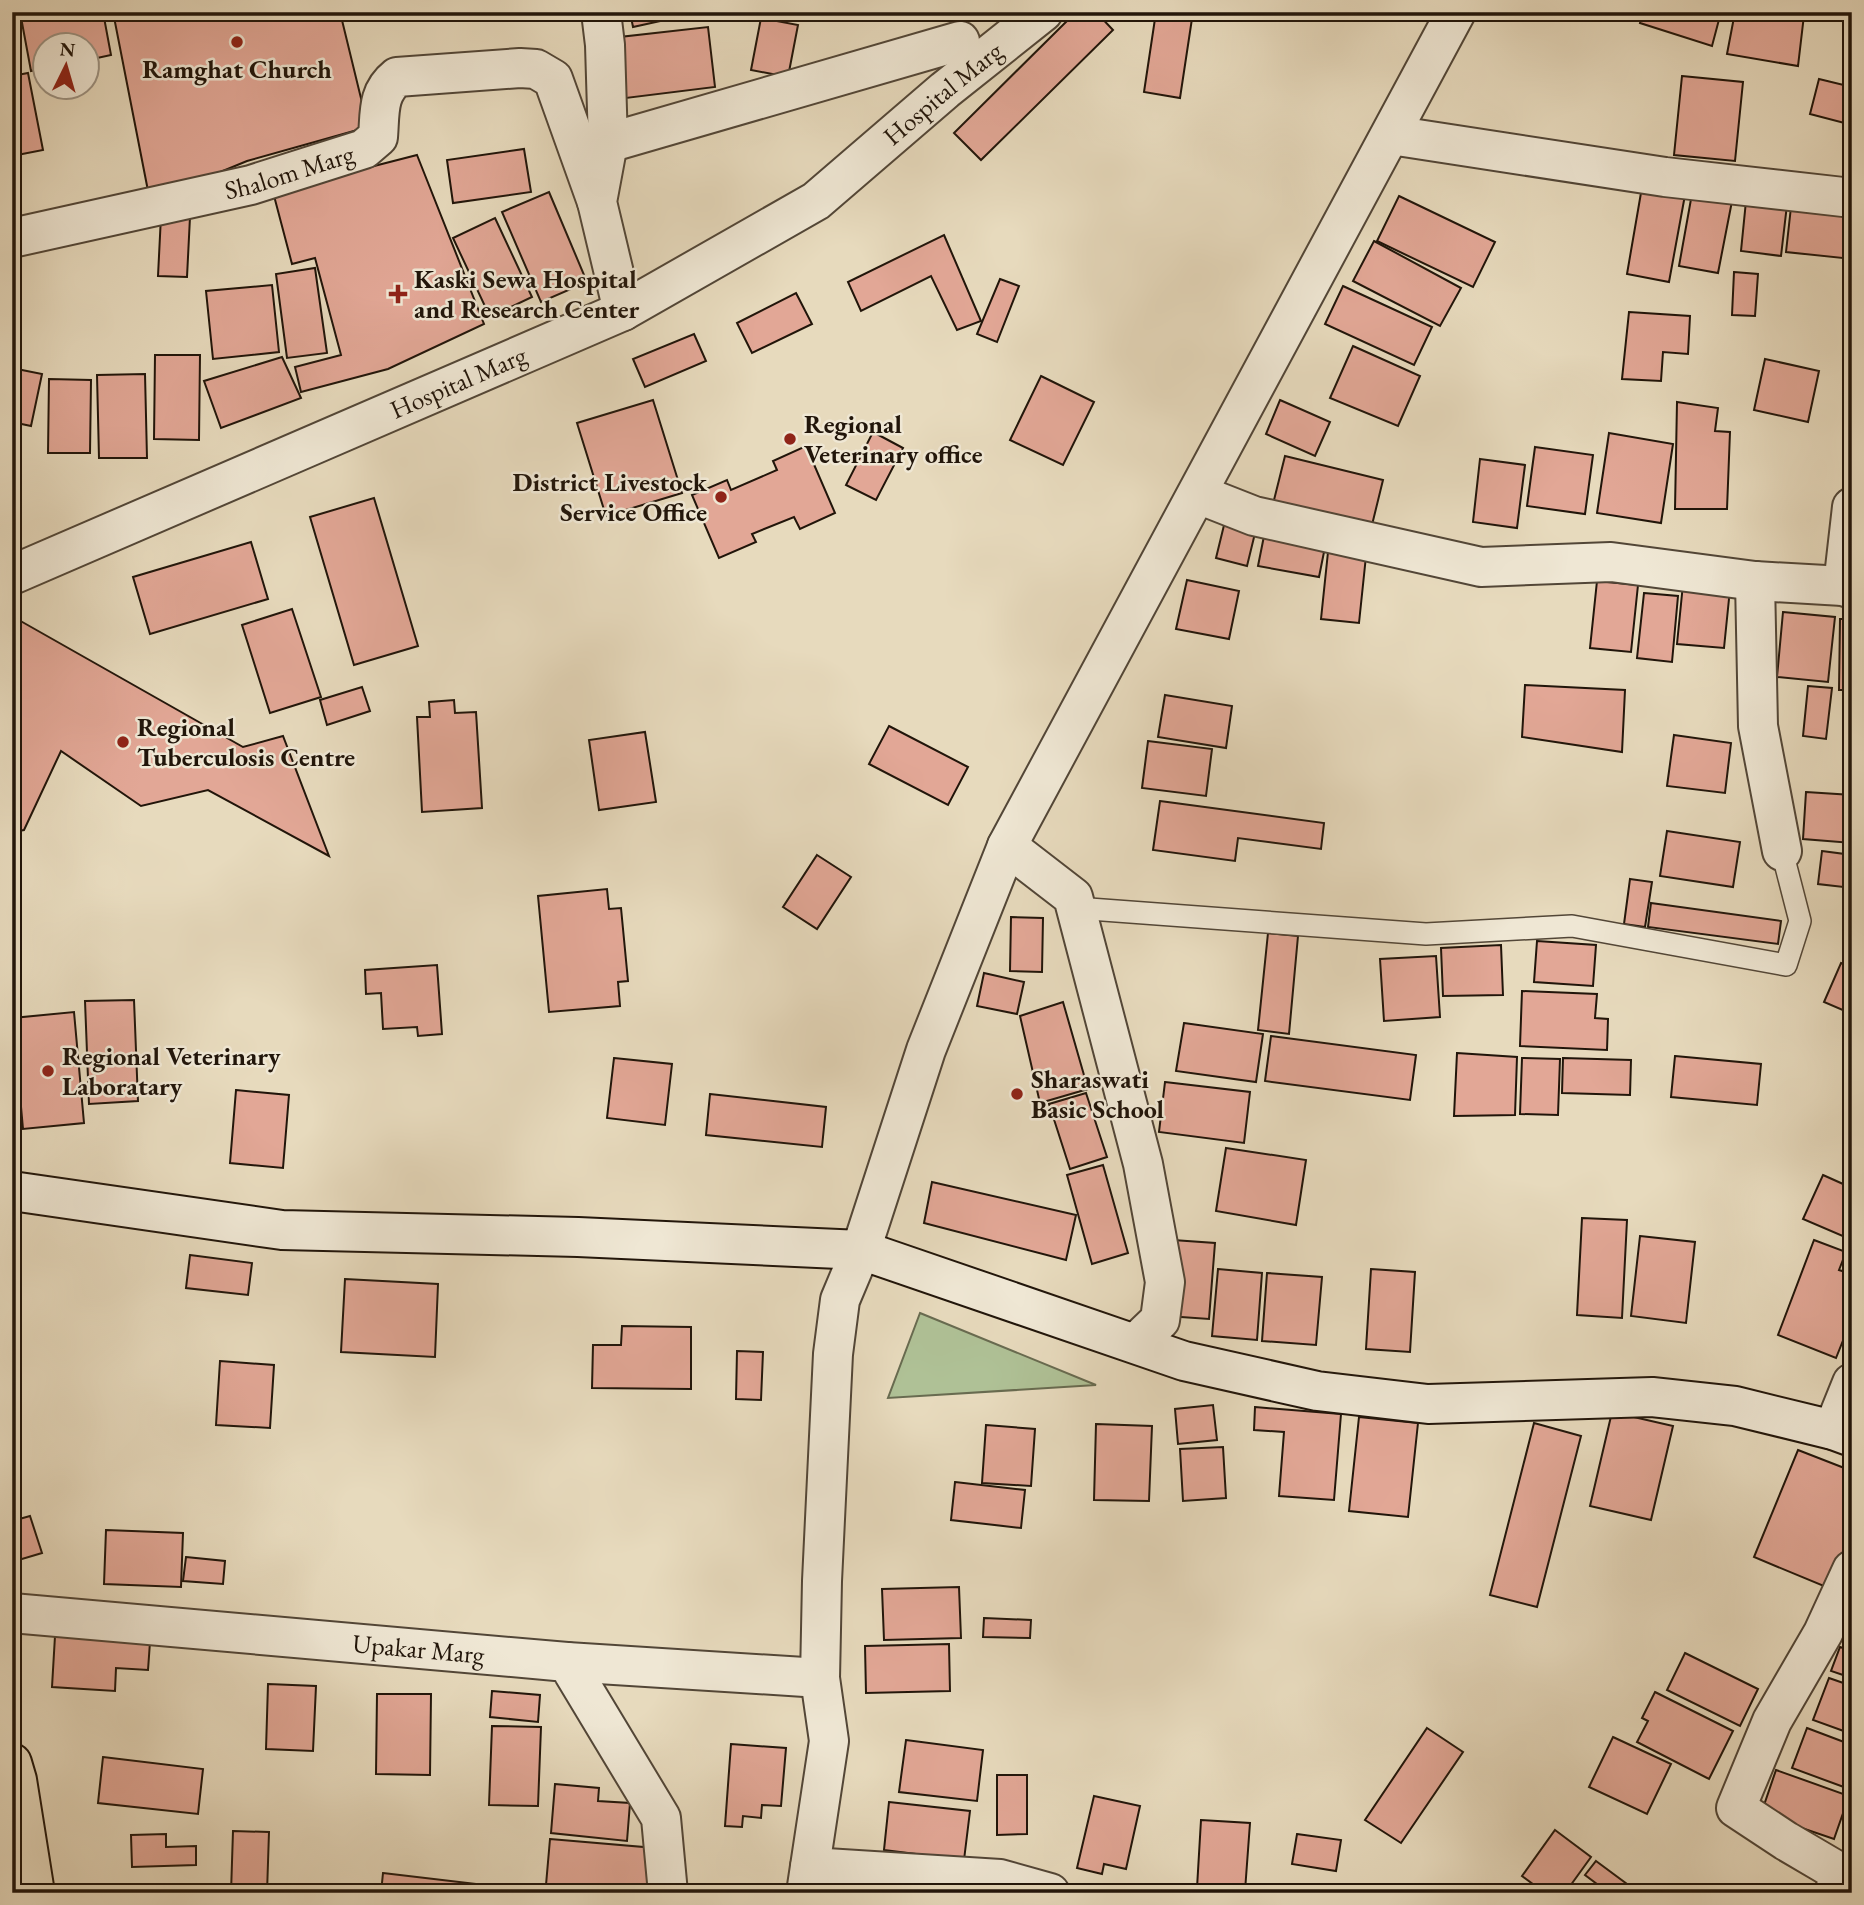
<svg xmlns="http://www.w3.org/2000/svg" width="1864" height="1905" font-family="'EB Garamond',serif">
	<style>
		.green { fill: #afc196; stroke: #686b50; stroke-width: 2 }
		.building { fill: #e2a796; stroke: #21150a; stroke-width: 2 }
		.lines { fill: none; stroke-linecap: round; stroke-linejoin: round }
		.lane-casing { stroke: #524637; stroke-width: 24 }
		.street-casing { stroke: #524637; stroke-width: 42 }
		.secondary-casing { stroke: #21150a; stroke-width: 42 }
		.primary-casing { stroke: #21150a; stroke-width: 42 }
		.lane { stroke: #efe7d4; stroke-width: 21 }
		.street { stroke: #efe7d4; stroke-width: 38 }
		.secondary { stroke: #efe7d4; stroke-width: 38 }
		.primary { stroke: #e7dabd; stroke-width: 38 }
		.poi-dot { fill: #8f2418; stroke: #efe7d4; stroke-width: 2.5 }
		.labels { text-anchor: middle; stroke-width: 5; stroke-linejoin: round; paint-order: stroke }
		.poi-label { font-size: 26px; font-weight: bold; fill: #21150a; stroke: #efe7d4; text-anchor: start }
		.street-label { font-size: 26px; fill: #21150a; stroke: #efe7d4 }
	</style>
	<rect width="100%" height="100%" fill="#e7dabd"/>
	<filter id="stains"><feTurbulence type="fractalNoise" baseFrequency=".00286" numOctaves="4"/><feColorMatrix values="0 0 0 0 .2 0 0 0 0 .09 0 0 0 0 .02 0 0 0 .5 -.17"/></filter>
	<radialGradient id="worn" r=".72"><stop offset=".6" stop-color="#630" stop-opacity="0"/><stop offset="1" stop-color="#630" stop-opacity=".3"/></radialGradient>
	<path class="green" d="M920,1313l176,72 -208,13z"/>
	<g class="building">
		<path d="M20,12h83l8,43 -23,5v-14h-42v22l-15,3z"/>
		<path d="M113,12h227l28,115 -121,34 -97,40z"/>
		<path d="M630,12h33l2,8 -32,7z"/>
		<path d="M1076,12h20l17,18 -132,130 -27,-27z"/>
		<path d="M1156,12h37l-13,86 -36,-6z"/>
		<path d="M1643,12h78l-9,34 -72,-23z"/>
		<path d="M1735,12h55l14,3 -6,51 -71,-12z"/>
		<path d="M761,18l37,7 -10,52 -37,-7z"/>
		<path d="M708,27l7,60 -97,12 -7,-61z"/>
		<path d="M28,73l15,77 -31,6v-80z"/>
		<path d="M1682,76l61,6 -8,79 -61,-6z"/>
		<path d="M1819,79l33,8v38l-42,-11z"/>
		<path d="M524,149l7,43 -78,11 -6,-43z"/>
		<path d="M417,155l67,169 -96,45 -87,23 -6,-25 46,-12 -26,-97 -23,6 -19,-72z"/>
		<path d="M1642,187l43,8 -16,87 -42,-8z"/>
		<path d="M1693,188l40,8 -15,77 -39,-7z"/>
		<path d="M1747,191l41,5 -7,60 -40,-5z"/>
		<path d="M549,192l38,90 -46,20 -39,-90z"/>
		<path d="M1399,196l96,46 -22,45 -96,-46z"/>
		<path d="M1792,198l60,6v55l-66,-7z"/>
		<path d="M161,216l29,1 -3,60 -29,-1z"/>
		<path d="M495,218l37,79 -42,20 -37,-79z"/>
		<path d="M944,235l37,86 -24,9 -26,-54 -70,35 -13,-29z"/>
		<path d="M1374,241l87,47 -21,38 -87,-45z"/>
		<path d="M315,268l12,85 -40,5 -11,-84z"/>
		<path d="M1734,272l24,2 -3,42 -23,-1z"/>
		<path d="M1000,279l19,7 -22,56 -20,-8z"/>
		<path d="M272,285l7,67 -66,7 -7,-68z"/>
		<path d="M1343,286l89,41 -18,38 -89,-41z"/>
		<path d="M796,293l16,31 -60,29 -15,-30z"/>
		<path d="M1629,312l61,4 -2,38 -25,-2 -2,29 -39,-2z"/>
		<path d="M694,334l12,27 -61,26 -12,-28z"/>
		<path d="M1353,346l67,30 -22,50 -68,-28z"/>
		<path d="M155,355h45l-1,85 -45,-1z"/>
		<path d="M282,357l19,41 -80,30 -17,-47z"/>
		<path d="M1765,359l54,12 -11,51 -54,-12z"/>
		<path d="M12,368l30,6 -11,52 -19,-4z"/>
		<path d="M145,374l2,84h-48l-2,-83z"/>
		<path d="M1041,376l53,26 -31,63 -53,-25z"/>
		<path d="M49,379l42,1 -1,73h-42z"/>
		<path d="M653,400l29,93 -76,23 -29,-93z"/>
		<path d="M1280,400l50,22 -15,34 -49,-22z"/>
		<path d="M1677,402l41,6 -3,23 15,1 -3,77h-52z"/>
		<path d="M873,432l30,16 -27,52 -30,-15z"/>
		<path d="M1609,433l64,11 -12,79 -64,-10z"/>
		<path d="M806,446l29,67 -35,16 -6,-12 -42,17 4,8 -37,16 -27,-63 35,-15 4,10 46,-20 -4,-9z"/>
		<path d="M1535,447l58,8 -8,59 -58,-8z"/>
		<path d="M1285,456l98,24 -12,49 -98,-25z"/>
		<path d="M1480,459l45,6 -8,63 -44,-6z"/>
		<path d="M374,498l44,148 -64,19 -44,-148z"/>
		<path d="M1226,517l31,8 -10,41 -31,-8z"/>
		<path d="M1265,531l61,11 -7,35 -61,-11z"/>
		<path d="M251,542l17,57 -118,35 -17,-57z"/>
		<path d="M1328,552l38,4 -7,67 -38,-4z"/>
		<path d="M1187,580l52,11 -10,48 -53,-10z"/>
		<path d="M1597,581l41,4 -7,67 -41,-4z"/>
		<path d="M1683,584l47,5 -6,59 -47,-4z"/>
		<path d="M1644,593l34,3 -6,66 -35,-4z"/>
		<path d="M292,609l29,88 -51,16 -28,-88z"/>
		<path d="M1783,612l52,5 -7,65 -51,-5z"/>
		<path d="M17,619l226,128 40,-11 46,120 -121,-66 -67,16 -80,-55 -37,79 -12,2v-201z"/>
		<path d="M1840,619h12v71h-13z"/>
		<path d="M1525,685l100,5 -3,62 -100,-15z"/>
		<path d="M1808,686l24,2 -6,51 -23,-3z"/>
		<path d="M362,687l8,24 -43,14 -7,-25z"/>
		<path d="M1165,695l67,11 -6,42 -68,-11z"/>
		<path d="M454,700l1,13 21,-1 6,96 -60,4 -5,-95h13l-1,-15z"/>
		<path d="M889,726l79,41 -20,38 -79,-41z"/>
		<path d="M645,732l11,70 -57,8 -10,-70z"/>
		<path d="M1674,735l57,8 -6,50 -58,-7z"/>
		<path d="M1148,741l64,8 -6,47 -64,-8z"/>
		<path d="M1806,792l46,3v48l-49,-4z"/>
		<path d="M1160,801l164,22 -3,26 -83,-11 -3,23 -82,-11z"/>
		<path d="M1667,831l73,11 -7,45 -73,-11z"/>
		<path d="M1822,851l30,4v33l-34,-4z"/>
		<path d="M817,855l34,22 -34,52 -34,-22z"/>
		<path d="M1630,879l22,3 -7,45 -21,-3z"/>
		<path d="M607,889l2,20 12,-1 7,73 -10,1 2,24 -71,6 -11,-116z"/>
		<path d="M1850,897h2v43l-6,-1z"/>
		<path d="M1651,903l130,18 -3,23 -130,-17z"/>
		<path d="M1011,917l32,1 -1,54 -32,-1z"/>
		<path d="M1268,933l30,3 -9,98 -31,-4z"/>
		<path d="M1537,941l59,4 -3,41 -59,-4z"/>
		<path d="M1501,945l2,50 -60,1 -2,-48z"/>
		<path d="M1436,956l4,61 -56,4 -4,-62z"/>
		<path d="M1841,963l11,5v46l-28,-12z"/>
		<path d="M437,965l5,69 -24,2 -1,-9 -34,2 -2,-36 -15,1 -1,-24z"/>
		<path d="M984,973l40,9 -7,32 -40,-8z"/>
		<path d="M1522,991l75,3 -2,24 13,1 -1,31 -87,-4z"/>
		<path d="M134,1000l4,101 -49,3 -4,-103z"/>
		<path d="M1063,1002l25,87 -48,14 -20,-87z"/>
		<path d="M74,1012l10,111 -61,6 -10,-111z"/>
		<path d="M1184,1023l79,11 -7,48 -80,-11z"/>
		<path d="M1271,1036l145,19 -6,45 -145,-19z"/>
		<path d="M1457,1053l60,4 -2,58 -61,1z"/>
		<path d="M1675,1056l86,8 -4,41 -86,-8z"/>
		<path d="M614,1058l58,6 -7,61 -58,-7z"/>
		<path d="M1522,1058l38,1 -2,56 -38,-1z"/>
		<path d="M1563,1058l68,2 -1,35 -68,-2z"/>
		<path d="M1165,1082l85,10 -6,51 -85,-11z"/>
		<path d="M236,1090l53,5 -6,73 -53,-5z"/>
		<path d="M1086,1093l21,64 -37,12 -21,-65z"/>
		<path d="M710,1094l116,13 -4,40 -116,-12z"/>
		<path d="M1226,1148l80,12 -10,65 -80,-14z"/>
		<path d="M1103,1165l25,88 -36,11 -25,-89z"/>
		<path d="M1823,1175l29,13v52l-49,-21z"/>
		<path d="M932,1182l144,33 -10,45 -142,-37z"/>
		<path d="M1582,1218l45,2 -5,98 -45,-3z"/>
		<path d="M1640,1236l55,6 -9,81 -55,-7z"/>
		<path d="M1173,1240l42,3 -6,76 -42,-3z"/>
		<path d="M1814,1240l32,12 -7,18 13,4v44l-16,40 -58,-23z"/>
		<path d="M190,1255l62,8 -4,32 -62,-7z"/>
		<path d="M1218,1269l44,4 -5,67 -45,-4z"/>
		<path d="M1371,1269l44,3 -5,80 -44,-3z"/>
		<path d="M1267,1273l55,4 -6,68 -54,-4z"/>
		<path d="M345,1279l93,5 -3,73 -94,-5z"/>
		<path d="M622,1326l69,1v62l-99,-1 1,-43h28z"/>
		<path d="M737,1351l26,1 -2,48 -25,-1z"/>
		<path d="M220,1361l54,4 -4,63 -54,-3z"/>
		<path d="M1213,1405l4,35 -39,4 -3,-35z"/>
		<path d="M1255,1407l86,7 -7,86 -55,-4 5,-64 -30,-2z"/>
		<path d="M1612,1412l61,14 -22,94 -61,-14z"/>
		<path d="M1359,1417l59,6 -10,94 -59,-6z"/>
		<path d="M1534,1423l47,13 -44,171 -47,-12z"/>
		<path d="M1096,1424l56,2 -3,75 -55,-1z"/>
		<path d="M986,1425l49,4 -4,57 -49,-3z"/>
		<path d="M1223,1447l3,51 -43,3 -3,-52z"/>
		<path d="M1798,1450l54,21v67l-21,51 -77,-32z"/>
		<path d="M955,1482l70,8 -4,38 -70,-8z"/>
		<path d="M30,1516l12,37 -30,9v-41z"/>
		<path d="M106,1530l77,3 -2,54 -77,-3z"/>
		<path d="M186,1557l39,4 -2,23 -40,-3z"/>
		<path d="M959,1587l2,51 -77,2 -2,-51z"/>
		<path d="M984,1618l47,2 -1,18 -47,-1z"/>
		<path d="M55,1636l95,6 -2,28 -32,-2 -1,23 -63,-4z"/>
		<path d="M949,1644l1,47 -84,2 -1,-47z"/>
		<path d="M1840,1647l12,4v27l-21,-7z"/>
		<path d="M1685,1653l73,36 -18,37 -73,-36z"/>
		<path d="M1829,1678l23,8v48l-39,-14z"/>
		<path d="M268,1684l48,2 -3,65 -47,-2z"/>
		<path d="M492,1691l48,4 -2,27 -48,-5z"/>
		<path d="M1655,1692l78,39 -24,48 -72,-37 11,-21 -6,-3z"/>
		<path d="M377,1694h54l-1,81 -54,-1z"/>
		<path d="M492,1726l49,1 -3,79 -49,-1z"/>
		<path d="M1427,1728l36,24 -62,91 -36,-23z"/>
		<path d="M1807,1728l45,17v45l-60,-22z"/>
		<path d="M1613,1737l58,27 -24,50 -58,-27z"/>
		<path d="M906,1740l77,10 -6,51 -78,-9z"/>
		<path d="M731,1744l55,4 -5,58 -19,-1 -1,13 -18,-2 -1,11 -17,-1z"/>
		<path d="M103,1757l100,12 -5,45 -100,-11z"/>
		<path d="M1776,1770l73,26 -15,43 -73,-25z"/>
		<path d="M997,1775h30v59l-30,1z"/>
		<path d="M555,1784l44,4 -1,13 32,2 -3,38 -76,-8z"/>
		<path d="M1094,1796l46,10 -14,63 -22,-5 -2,10 -25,-6z"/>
		<path d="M889,1802l81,9 -6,49 -80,-10z"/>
		<path d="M1201,1820l49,3 -5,68 -48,-3z"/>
		<path d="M1555,1830l36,27 -26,36h-20l-23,-17z"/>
		<path d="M233,1831l36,1 -2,61h-36z"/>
		<path d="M166,1834v13l30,-1v19l-64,2 -1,-32z"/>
		<path d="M1297,1834l44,6 -5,31 -44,-7z"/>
		<path d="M550,1839l105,9 -4,45 -105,-8z"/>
		<path d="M1596,1861l35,26 -5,6h-17l-24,-18z"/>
		<path d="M383,1873l162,19v1h-164z"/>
	</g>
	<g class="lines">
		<g class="lane-casing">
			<path id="lane" d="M1076,908l350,26 146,-8 214,39 14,-44 -18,-70"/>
		</g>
		<g class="street-casing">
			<g id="street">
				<path d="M601,12l4,33 3,98 -11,59 26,109"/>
				<path d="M1391,135l274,42 187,21"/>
				<path d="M608,143l352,-102"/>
				<path id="s1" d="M12,238l239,-53 113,-36 14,-12c2,-24 -1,-44 19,-60l123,-9 16,1 17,10 44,123"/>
				<path d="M1198,494l56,22 227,51 130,-5 144,19 88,5 9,3"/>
				<path id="s2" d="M12,575l611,-264 193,-110 129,-111 98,-78"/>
				<path d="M1755,581l3,145 24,125"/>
				<path d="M1843,586l9,-79"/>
				<path d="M1007,846l66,51 70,267 22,118 -5,38 -24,23"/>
				<path d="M1833,1430l19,-47"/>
				<path id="s3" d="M12,1613l555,49 94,156 7,75"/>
				<path d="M567,1662l253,16"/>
				<path d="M810,1867l190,12 50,14"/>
				<path d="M806,1893l23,-152 -9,-63 2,-97 11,-227 7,-54 21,-50 65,-200 81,-204 449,-834"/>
				<path d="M1834,1893l5,-15 -7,-10 -46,-27 -50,-33 36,-87 51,-88 29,-63"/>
			</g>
		</g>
		<g class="secondary-casing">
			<path id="secondary" d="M12,1191l270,39 296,7 283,13 323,111 133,30 111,13 224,-7 83,9 98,24 19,7"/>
		</g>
		<g class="primary-casing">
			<path id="primary" d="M12,1763l5,17 18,113"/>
		</g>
		<use href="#lane" class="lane"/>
		<use href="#street" class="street"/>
		<use href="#secondary" class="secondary"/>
		<use href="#primary" class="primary"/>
	</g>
	<g class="poi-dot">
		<circle cx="237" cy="42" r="7"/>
		<path d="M394.5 283.5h7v7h7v7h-7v7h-7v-7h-7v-7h7z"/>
		<circle cx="790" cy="439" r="7"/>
		<circle cx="721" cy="497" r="7"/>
		<circle cx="123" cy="742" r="7"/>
		<circle cx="48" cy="1071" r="7"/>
		<circle cx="1017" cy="1094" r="7"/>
	</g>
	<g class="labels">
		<g class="poi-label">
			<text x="237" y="78" text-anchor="middle">Ramghat Church</text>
			<text x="414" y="288">Kaski Sewa Hospital<tspan x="414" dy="30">and Research Center</tspan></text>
			<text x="804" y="433">Regional<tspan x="804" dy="30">Veterinary office</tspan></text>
			<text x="707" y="491" text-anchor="end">District Livestock<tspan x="707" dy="30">Service Office</tspan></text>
			<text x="137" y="736">Regional<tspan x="137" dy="30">Tuberculosis Centre</tspan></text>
			<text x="62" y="1065">Regional Veterinary<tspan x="62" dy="30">Laboratary</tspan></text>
			<text x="1031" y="1088">Sharaswati<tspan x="1031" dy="30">Basic School</tspan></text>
		</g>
		<g class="street-label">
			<text dy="9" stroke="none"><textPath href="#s2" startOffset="1054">Hospital Marg</textPath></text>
			<text dy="9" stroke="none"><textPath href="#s1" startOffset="285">Shalom Marg</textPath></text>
			<text dy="9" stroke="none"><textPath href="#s2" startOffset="486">Hospital Marg</textPath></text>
			<text dy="9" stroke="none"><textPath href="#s3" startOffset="408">Upakar Marg</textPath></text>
		</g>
	</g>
	<rect width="1864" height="1905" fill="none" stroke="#e7dabd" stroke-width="42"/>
	<rect x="14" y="14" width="1836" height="1877" fill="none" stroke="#21150a" stroke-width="3.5"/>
	<rect x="21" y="21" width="1822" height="1863" fill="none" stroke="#21150a" stroke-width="2"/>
	<g transform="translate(66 66) rotate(5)"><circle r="33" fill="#efe7d4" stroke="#9d9383" stroke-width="2"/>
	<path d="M0-5L12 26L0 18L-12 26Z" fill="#8f2418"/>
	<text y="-10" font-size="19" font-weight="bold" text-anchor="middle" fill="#21150a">N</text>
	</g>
	<rect width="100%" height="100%" filter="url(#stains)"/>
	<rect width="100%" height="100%" fill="url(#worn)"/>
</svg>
